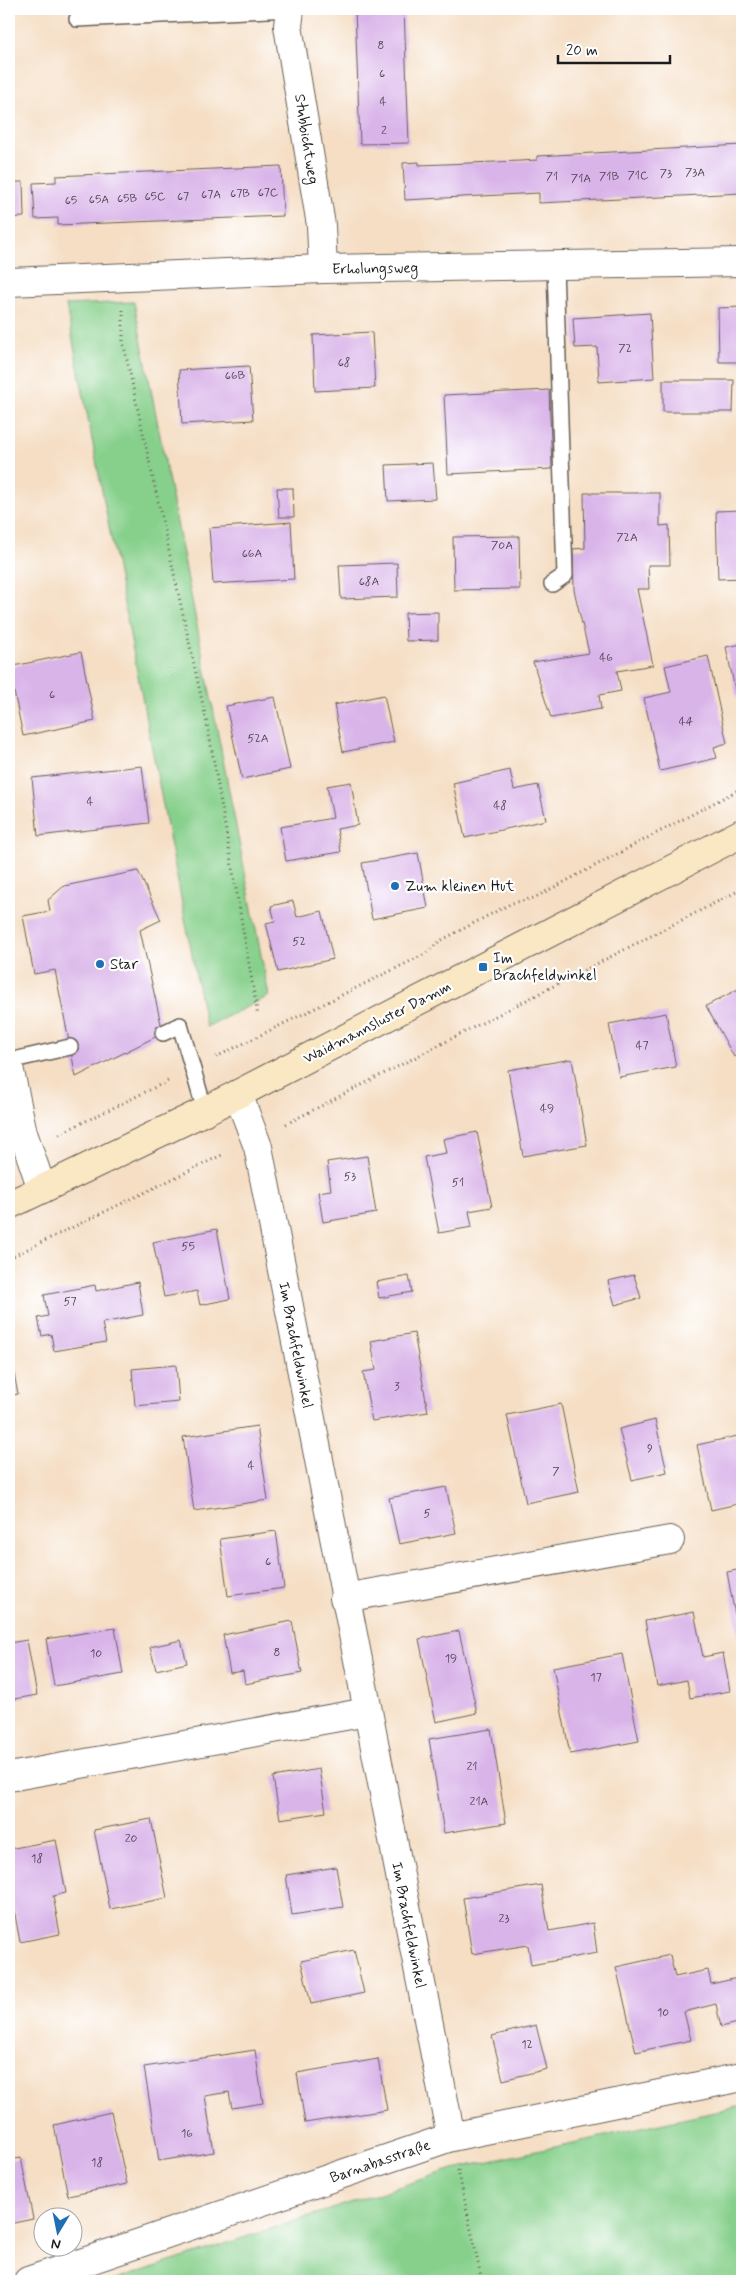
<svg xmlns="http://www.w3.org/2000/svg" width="751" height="2290" font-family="Mynerve,sans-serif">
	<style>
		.green { fill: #87d08c; stroke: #527654 }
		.building { fill: #d9b4e9 }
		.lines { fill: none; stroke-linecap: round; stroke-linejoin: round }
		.service-casing { stroke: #686057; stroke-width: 18 }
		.minor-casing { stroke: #686057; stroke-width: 30 }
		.secondary-casing { stroke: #686057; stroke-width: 30 }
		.path { stroke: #686057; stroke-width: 3; stroke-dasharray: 1 4; stroke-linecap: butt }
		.service { stroke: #fff; stroke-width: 15 }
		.minor { stroke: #fff; stroke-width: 28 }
		.secondary { stroke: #fae7c3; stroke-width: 28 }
		.poi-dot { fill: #1f6fb2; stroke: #fff; stroke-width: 2 }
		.labels { text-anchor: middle; stroke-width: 4.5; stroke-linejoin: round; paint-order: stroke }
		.number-label { font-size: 12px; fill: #4b424f }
		.street-label { font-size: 15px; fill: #1c1c1c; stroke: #fff }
		.poi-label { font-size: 15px; fill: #1c1c1c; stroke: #fff; text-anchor: start }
	</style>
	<rect width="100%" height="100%" fill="#fff"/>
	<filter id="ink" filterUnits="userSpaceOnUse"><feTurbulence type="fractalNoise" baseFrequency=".02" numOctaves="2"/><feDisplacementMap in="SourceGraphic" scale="10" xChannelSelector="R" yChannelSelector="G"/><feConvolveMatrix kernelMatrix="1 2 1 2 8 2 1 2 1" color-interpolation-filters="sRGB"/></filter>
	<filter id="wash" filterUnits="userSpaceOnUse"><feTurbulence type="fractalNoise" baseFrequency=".0096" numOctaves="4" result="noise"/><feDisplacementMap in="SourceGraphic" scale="20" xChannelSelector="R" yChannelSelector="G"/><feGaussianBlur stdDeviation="1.12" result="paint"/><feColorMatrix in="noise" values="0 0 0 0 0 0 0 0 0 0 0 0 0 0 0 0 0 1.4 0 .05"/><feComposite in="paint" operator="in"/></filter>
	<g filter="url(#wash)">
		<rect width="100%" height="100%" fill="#f5dec4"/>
		<g class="green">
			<path d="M134,302l135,694 -63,31 -140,-722z"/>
			<path d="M742,2106v175h-630l338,-111z"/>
		</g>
		<g id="blocks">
			<g class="building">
				<path d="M355,9h49l5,134 -49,1z"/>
				<path d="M742,145v48l-203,10v-10l-134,7 -2,-37 16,-1v3l101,-4 17,-1v-4z"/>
				<path d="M281,166l2,50 -225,9v-7l-23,1 -2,-36 23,-1v-6z"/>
				<path d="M9,182h14l1,35 -15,1z"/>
				<path d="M742,307v55h-23l-1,-54z"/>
				<path d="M650,313l4,65 -55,4 -2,-35 -22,1 -2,-30z"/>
				<path d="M372,332l3,56 -60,3 -2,-56z"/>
				<path d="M249,366l4,54 -71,4 -3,-54z"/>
				<path d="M663,380h71l-1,32h-70z"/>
				<path d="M549,390l3,79 -104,5 -4,-79z"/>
				<path d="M433,463l3,36 -48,2 -2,-36z"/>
				<path d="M277,488h16l1,29h-15z"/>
				<path d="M584,493h76v33l9,-1 1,40h-22l1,24h-12l16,76 -36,6 4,20 -22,4 2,14 -50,9 -18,-56 56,-9 -15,-63 -1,-41 12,-1z"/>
				<path d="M742,510v68l-24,1 -2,-68z"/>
				<path d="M291,522l3,57 -81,5 -4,-56z"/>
				<path d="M519,536l1,53 -66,1 -1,-53z"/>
				<path d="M397,563l1,34 -57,2 -2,-34z"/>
				<path d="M438,612v28l-32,1 -1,-28z"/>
				<path d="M742,644v54l-5,1 -11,-52z"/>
				<path d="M81,652l14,69 -72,15 -14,-69z"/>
				<path d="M708,656l19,87 -13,4 3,11 -57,13 -16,-73 27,-6 -6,-26z"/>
				<path d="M384,695l10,47 -51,10 -9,-47z"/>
				<path d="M275,697l15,72 -48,10 -16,-73z"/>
				<path d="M142,766l7,57 -111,13 -6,-58z"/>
				<path d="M510,770l4,20 24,-5 8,35 -81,18 -12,-55z"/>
				<path d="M351,782l7,43 -21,4 4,23 -55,9 -6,-34 53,-9 -6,-32z"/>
				<path d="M418,853l10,55 -56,11 -10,-56z"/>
				<path d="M138,871l23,49 -21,10 23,103 -87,44 -21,-107 -21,4 -11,-58 27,-5 -2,-11 16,-14z"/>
				<path d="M293,901l4,16 25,-6 11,48 -55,13 -12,-49 9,-2 -4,-15z"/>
				<path d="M742,987v65l-8,5 -28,-51z"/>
				<path d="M666,1013l10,54 -57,10 -10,-53z"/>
				<path d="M572,1059l15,86 -64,11 -15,-86z"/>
				<path d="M477,1132l15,75 -23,4 3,16 -33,6 -15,-76 22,-4 -3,-14z"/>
				<path d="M367,1156l9,57 -53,9 -5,-30 13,-2 -4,-28z"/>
				<path d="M217,1229l13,70 -30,6 -3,-14 -33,6 -11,-55z"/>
				<path d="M634,1275l7,23 -26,7 -7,-24z"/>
				<path d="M409,1276l3,16 -33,6 -3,-16z"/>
				<path d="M138,1282l5,33 -41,8 4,19 -52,9 -3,-17 -9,2 -4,-18 10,-2 -4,-21 51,-10 1,6z"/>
				<path d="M414,1333l14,79 -56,9 -9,-49 13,-2 -5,-29z"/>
				<path d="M9,1348l9,46 -9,2z"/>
				<path d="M176,1365l3,37 -44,4 -3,-37z"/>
				<path d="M561,1404l18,88 -53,11 -19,-88z"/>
				<path d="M655,1420l12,52 -35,8 -13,-51z"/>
				<path d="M257,1426l11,74 -74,11 -11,-74z"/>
				<path d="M742,1435v68l-31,7 -14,-65z"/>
				<path d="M446,1487l10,46 -57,11 -10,-46z"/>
				<path d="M276,1531l8,57 -56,8 -8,-57z"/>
				<path d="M742,1569v67l-3,1 -12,-65z"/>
				<path d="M694,1612l9,45 20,-4 7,38 -40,7 -3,-18 -30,6 -12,-65z"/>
				<path d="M292,1621l10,52 -57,11 -2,-13 -13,2 -7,-38z"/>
				<path d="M115,1628l8,46 -69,12 -8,-47z"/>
				<path d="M459,1631l18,82 -41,9 -17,-83z"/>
				<path d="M27,1640l10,55 -28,5v-57z"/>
				<path d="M181,1640l6,23 -31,7 -6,-23z"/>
				<path d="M622,1654l17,87 -69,13 -17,-87z"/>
				<path d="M491,1729l15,94 -62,10 -15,-94z"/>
				<path d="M319,1769l7,43 -46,7 -7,-42z"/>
				<path d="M151,1819l16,79 -57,11 -16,-79z"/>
				<path d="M56,1840l10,53 -13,3 7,38 -40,8 -11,-60v-33z"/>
				<path d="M336,1867l7,40 -51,8 -6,-40z"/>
				<path d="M541,1885l8,46 44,-8 4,30 -66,12 -3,-20 -56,9 -9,-56z"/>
				<path d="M354,1950l10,43 -53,11 -10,-43z"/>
				<path d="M670,1955l5,22 33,-7 3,14 31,-7v45l-21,5 -5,-23 -32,8 7,28 -55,12 -20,-85z"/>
				<path d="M536,2025l11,44 -44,11 -11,-44z"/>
				<path d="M255,2050l8,53 -31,5 -3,-16 -24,4 9,56 -55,9 -15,-94z"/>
				<path d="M378,2059l9,51 -82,13 -8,-50z"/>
				<path d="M111,2112l16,72 -59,12 -14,-71z"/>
				<path d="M21,2158l12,61 -24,5v-64z"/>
			</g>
		</g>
	</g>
	<g filter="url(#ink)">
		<use href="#blocks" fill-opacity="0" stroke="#686057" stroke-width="1"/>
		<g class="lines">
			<g class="service-casing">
				<g id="service">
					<path d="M77,19l213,-10"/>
					<path d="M552,584l13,-9 -10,-309"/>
					<path d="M163,1033l17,-8 25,86"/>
					<path d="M9,1061l61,-14"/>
				</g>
			</g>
			<g class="minor-casing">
				<g id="minor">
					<path d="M290,9l-2,17 33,199 2,44"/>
					<path d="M9,282l314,-13 419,-7"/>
					<path d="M9,1067l14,66 19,56"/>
					<path d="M238,1094l20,53 193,990"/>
					<path d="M344,1598l326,-58"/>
					<path d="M9,1777l358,-65"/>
					<path d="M28,2281l423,-144 291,-60"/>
				</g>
			</g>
			<g class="secondary-casing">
				<path id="secondary" d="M9,1205l196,-94 537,-278"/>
			</g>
			<g class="path">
				<path d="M123,310v32l85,386 50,288"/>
				<path d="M216,1057l209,-103 15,-13 72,-38 22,-5 208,-110"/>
				<path d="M286,1124l456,-235"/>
				<path d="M59,1134l109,-53"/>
				<path d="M9,1258l215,-104"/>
				<path d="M458,2170l24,111"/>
			</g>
			<use href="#service" class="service"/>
			<use href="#minor" class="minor"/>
			<use href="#secondary" class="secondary"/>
		</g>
	</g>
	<g class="poi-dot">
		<circle cx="395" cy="886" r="5"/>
		<circle cx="100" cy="964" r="5"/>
		<rect x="478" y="962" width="10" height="10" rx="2.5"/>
	</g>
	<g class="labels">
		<g class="number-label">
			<text x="381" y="49">8</text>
			<text x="382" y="77">6</text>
			<text x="383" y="105">4</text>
			<text x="384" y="134">2</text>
			<text x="695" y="176">73A</text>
			<text x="666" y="177">73</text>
			<text x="638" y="179">71C</text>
			<text x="552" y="180">71</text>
			<text x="609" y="180">71B</text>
			<text x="581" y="182">71A</text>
			<text x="268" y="196">67C</text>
			<text x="240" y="197">67B</text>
			<text x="211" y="198">67A</text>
			<text x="155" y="200">65C</text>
			<text x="183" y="200">67</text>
			<text x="127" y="202">65B</text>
			<text x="99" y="203">65A</text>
			<text x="71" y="204">65</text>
			<text x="625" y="352">72</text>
			<text x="344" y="366">68</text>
			<text x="235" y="379">66B</text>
			<text x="627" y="541">72A</text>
			<text x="502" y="549">70A</text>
			<text x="252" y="557">66A</text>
			<text x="369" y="585">68A</text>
			<text x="606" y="661">46</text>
			<text x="52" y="698">6</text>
			<text x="686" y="725">44</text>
			<text x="258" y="742">52A</text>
			<text x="90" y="805">4</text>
			<text x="500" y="809">48</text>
			<text x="299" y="945">52</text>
			<text x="642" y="1049">47</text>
			<text x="547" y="1112">49</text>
			<text x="350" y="1180">53</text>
			<text x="458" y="1186">51</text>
			<text x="188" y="1250">55</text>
			<text x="70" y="1305">57</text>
			<text x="397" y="1390">3</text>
			<text x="650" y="1452">9</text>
			<text x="251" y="1469">4</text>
			<text x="556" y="1475">7</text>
			<text x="427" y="1517">5</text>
			<text x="268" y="1565">6</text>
			<text x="277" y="1656">8</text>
			<text x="96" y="1657">10</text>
			<text x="451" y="1662">19</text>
			<text x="596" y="1681">17</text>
			<text x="472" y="1770">21</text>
			<text x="479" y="1805">21A</text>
			<text x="131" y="1842">20</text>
			<text x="37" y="1862">18</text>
			<text x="504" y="1922">23</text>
			<text x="663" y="2016">10</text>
			<text x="527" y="2048">12</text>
			<text x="187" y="2137">16</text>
			<text x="97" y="2166">18</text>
		</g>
		<g class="street-label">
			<text transform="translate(307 139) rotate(81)" y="5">Stubbichtweg</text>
			<text transform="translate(375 268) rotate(-1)" y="5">Erholungsweg</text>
			<text transform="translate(377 1022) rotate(-27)" y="5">Waidmannsluster Damm</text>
			<text transform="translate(296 1345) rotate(79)" y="5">Im Brachfeldwinkel</text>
			<text transform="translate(409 1925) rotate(79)" y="5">Im Brachfeldwinkel</text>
			<text transform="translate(380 2161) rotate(-19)" y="5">Barnabasstraße</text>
		</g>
		<g class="poi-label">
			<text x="405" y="891">Zum kleinen Hut</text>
			<text x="493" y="963">Im<tspan x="493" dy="17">Brachfeldwinkel</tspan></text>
			<text x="110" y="969">Star</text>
		</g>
	</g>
	<rect width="751" height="2290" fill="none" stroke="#fff" stroke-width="30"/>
	<g transform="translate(58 2232) rotate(190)"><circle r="24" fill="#ffffff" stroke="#a4a4a4"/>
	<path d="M0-4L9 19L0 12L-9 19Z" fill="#1f6fb2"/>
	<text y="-8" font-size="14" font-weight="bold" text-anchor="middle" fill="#1c1c1c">N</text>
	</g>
	<path d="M558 55v8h112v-8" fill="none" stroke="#1c1c1c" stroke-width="2.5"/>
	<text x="566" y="55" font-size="15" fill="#1c1c1c" stroke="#ffffff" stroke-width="4" paint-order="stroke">20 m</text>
</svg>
